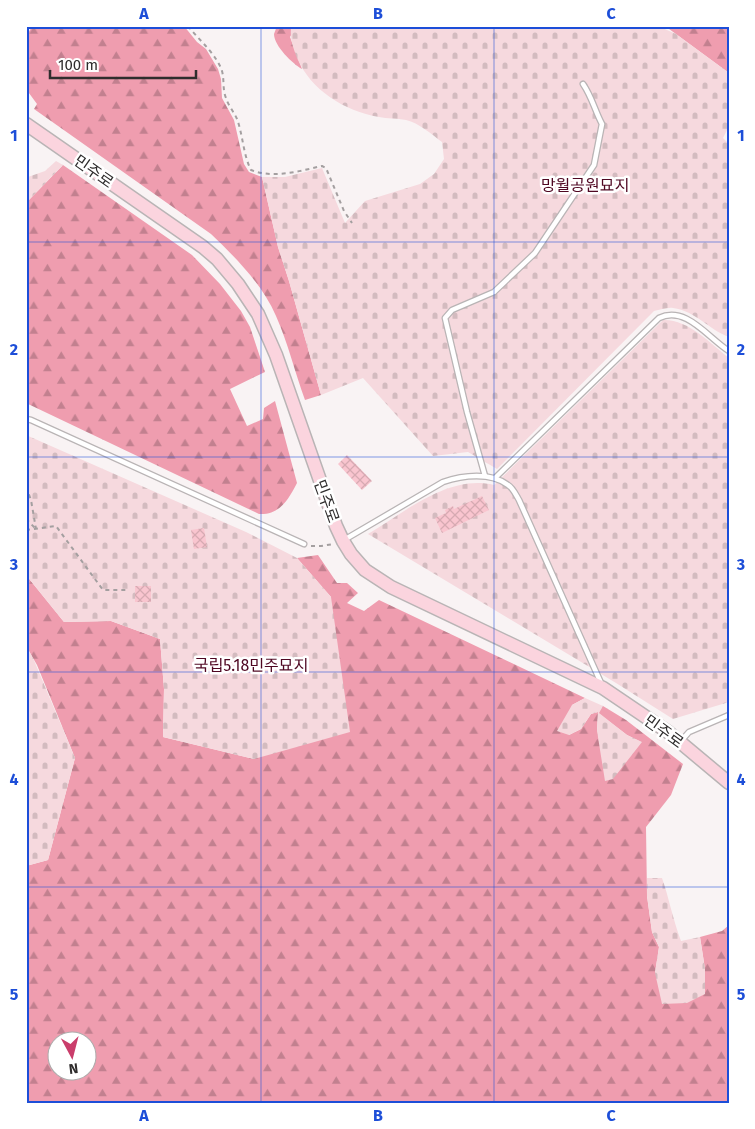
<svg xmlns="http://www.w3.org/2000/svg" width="755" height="1129" font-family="'Fira Sans','Noto Sans KR',sans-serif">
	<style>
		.forest { fill: url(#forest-firs); fill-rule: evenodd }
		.cemetery { fill: url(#cemetery-stones) }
		.building { fill: url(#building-cross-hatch) }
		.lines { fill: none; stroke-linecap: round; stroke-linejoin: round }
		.service-casing { stroke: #b9b4b5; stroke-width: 7 }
		.secondary-casing { stroke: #b9b4b5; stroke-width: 15 }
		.path { stroke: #a49fa0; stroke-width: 2; stroke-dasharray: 4 4; stroke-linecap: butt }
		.service { stroke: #fff; stroke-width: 4.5 }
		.secondary { stroke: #fbd4de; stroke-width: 12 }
		.grid { fill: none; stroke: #1d4ed8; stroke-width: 1; stroke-opacity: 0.55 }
		.labels { text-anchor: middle; stroke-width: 5; stroke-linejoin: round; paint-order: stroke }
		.street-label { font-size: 16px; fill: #2f2d2d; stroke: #fff }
		.park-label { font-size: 16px; fill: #4f0722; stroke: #fff }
		.neatline { fill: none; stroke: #1d4ed8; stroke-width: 2 }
		.grid-label { font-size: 16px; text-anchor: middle; font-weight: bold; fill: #1d4ed8 }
	</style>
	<defs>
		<pattern id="forest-firs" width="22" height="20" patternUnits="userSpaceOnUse" patternTransform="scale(1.25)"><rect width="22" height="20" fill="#ef9daf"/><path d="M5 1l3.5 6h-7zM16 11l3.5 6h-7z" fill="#c2808f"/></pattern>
		<pattern id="cemetery-stones" width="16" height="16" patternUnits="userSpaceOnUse" patternTransform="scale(1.25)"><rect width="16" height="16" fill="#f6d9de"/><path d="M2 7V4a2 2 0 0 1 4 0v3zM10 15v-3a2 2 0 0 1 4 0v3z" fill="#d3bbbf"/></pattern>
		<pattern id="building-cross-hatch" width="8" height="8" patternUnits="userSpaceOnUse" patternTransform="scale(1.25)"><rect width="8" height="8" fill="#f9c5cf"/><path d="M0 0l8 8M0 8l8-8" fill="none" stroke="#d6aab2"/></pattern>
	</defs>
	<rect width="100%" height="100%" fill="#f9f3f4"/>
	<g class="forest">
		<path d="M30,26h154l13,16 9,7 12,20 3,10 1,19 12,22 10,44 5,8 13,5 16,70 11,34 32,114 -16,5c-10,-27 -17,-57 -29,-84 -14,-32 -40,-58 -65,-82l-177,-125 3,-5 -11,-15v-52l5,-9z"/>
		<path d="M277,26h19l-6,11 12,32c-9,-5 -28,-23 -28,-35 1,-3 2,-5 3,-8z"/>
		<path d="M665,26h64v47z"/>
		<path d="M63,165l129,90 28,29 21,27 9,16 15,45 -35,17 17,37 16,-7 1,-11 11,-7 22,82c-9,17 -17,32 -38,31l-233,-111v-200z"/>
		<path d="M318,555l19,28h10l11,10 -11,10 17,8 15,-11 206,98 -13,7 -3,30 12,-6 10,-15 7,-2 5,-6 23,14 57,44 -12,31 -25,32 1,69 5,36 7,15 -4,26 50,-4 -5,-32 22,-6 7,-6v178h-703v-237l22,-6 27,-102 -38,-93 -11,-19v-71l38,47 47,-1 49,18 4,50 -1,48 91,22 77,-162 -34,-39zM598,713l29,22 14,7 -44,-11zM58,1042h30v30h-30z"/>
	</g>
	<g class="cemetery">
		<path d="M296,26h362l18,8 53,39v53l-6,12 6,6v193c-20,-7 -33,-26 -56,-29 -5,-1 -13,2 -19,3l-157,158 -29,-17 -35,4 -70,-78 -42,17 -32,-114 -11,-34 -16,-70h23l37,-9 23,55 20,-22 55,-17 14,-10 10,-15 -2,-17c-11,-8 -23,-19 -36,-22 -9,-2 -19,-1 -27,-3 -35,-6 -68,-27 -82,-59 -4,-11 -7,-19 -6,-30z"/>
		<path d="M56,161l7,4 -37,38v-27l2,1 17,-6z"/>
		<path d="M663,320c25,-1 47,23 66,38v344l-56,17 -57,-36 -248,-149c37,-22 81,-60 126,-49z"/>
		<path d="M26,435l220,97 51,26 34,39 19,135 -96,27 -91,-22 1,-48 -4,-50 -49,-18 -47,1 -38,-47z"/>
		<path d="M26,646l7,12 42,100 -27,102 -22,6z"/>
		<path d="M585,698l18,8 -4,7 28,22 15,7 -29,37 -8,2 -8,-50 1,-19 -7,2 -10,15 -12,6 -12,-4 15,-26z"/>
		<path d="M647,878h15c7,20 11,42 19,63l19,-4 5,32v25l-18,9 -25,1 -7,-31 4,-26 -7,-15 -5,-36z"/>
	</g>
	<g class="building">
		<path d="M347,455l25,26 -10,9 -24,-26z"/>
		<path d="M482,496l7,14 -47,23 -7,-15 11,-5 -1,-3 8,-4 1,3z"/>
		<path d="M204,528l3,19 -13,2 -3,-19z"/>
		<rect x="135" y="586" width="16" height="16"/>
	</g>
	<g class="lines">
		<g class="service-casing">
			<g id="service">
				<path d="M26,419l5,1 273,124"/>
				<path d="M485,476l-18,-64 -22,-94 7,-8 42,-18 41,-39 59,-88 8,-41c-7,-13 -10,-27 -19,-40"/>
				<path d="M495,478l164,-160c27,-13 49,20 70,33"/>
				<path d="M344,540l99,-58c20,-7 48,-10 65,3 5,3 8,10 11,15l82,183"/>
				<path d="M681,741l8,-9 40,-17"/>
			</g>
		</g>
		<g class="secondary-casing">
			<path id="secondary" d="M26,124l177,123 14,12 21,25 20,30 18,41 60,171 7,15 8,13 14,16 26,17 212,101 65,44 61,51"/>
		</g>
		<g class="path">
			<path d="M188,26c11,14 25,25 33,42 4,10 1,21 5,30 2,7 8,14 11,21 6,16 6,35 14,51 23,9 48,1 71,-4l4,2 18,43 8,12"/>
			<path d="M26,487l5,13 5,29"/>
			<path d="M26,519l10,10"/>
			<path d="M26,530l30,-4 47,64h26"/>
			<path d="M311,546h10l13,-2"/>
		</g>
		<use href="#service" class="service"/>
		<use href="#secondary" class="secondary"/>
	</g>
	<path class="grid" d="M261,26v1077M494,26v1077M26,242h703M26,457h703M26,672h703M26,887h703"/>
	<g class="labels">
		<g class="street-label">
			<text transform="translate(94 171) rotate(35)" y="6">민주로</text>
			<text transform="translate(327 501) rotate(70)" y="6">민주로</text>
			<text transform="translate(664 731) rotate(36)" y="6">민주로</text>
		</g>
		<g class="park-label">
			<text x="585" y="191">망월공원묘지</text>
			<text x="251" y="671">국립5.18민주묘지</text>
		</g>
	</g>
	<rect width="755" height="1129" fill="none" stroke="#ffffff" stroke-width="55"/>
	<g transform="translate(72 1056) rotate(173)"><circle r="24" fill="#ffffff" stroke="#acabab"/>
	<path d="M0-4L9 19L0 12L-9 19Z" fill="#ca3d6b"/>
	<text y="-8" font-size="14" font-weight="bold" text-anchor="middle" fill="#2f2d2d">N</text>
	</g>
	<path d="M50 70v8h146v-8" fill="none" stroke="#2f2d2d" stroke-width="2.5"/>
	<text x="58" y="70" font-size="15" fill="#2f2d2d" stroke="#ffffff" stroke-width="4" paint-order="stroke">100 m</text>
	<rect x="28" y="28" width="700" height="1074" class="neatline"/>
	<g class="grid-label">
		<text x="144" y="19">A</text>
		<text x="378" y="19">B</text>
		<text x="611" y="19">C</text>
		<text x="14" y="141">1</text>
		<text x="741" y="141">1</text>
		<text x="14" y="355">2</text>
		<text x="741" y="355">2</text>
		<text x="14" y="570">3</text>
		<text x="741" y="570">3</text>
		<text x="14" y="785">4</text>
		<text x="741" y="785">4</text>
		<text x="14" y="1000">5</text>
		<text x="741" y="1000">5</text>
		<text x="144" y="1121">A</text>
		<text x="378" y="1121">B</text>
		<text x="611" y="1121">C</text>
	</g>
</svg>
